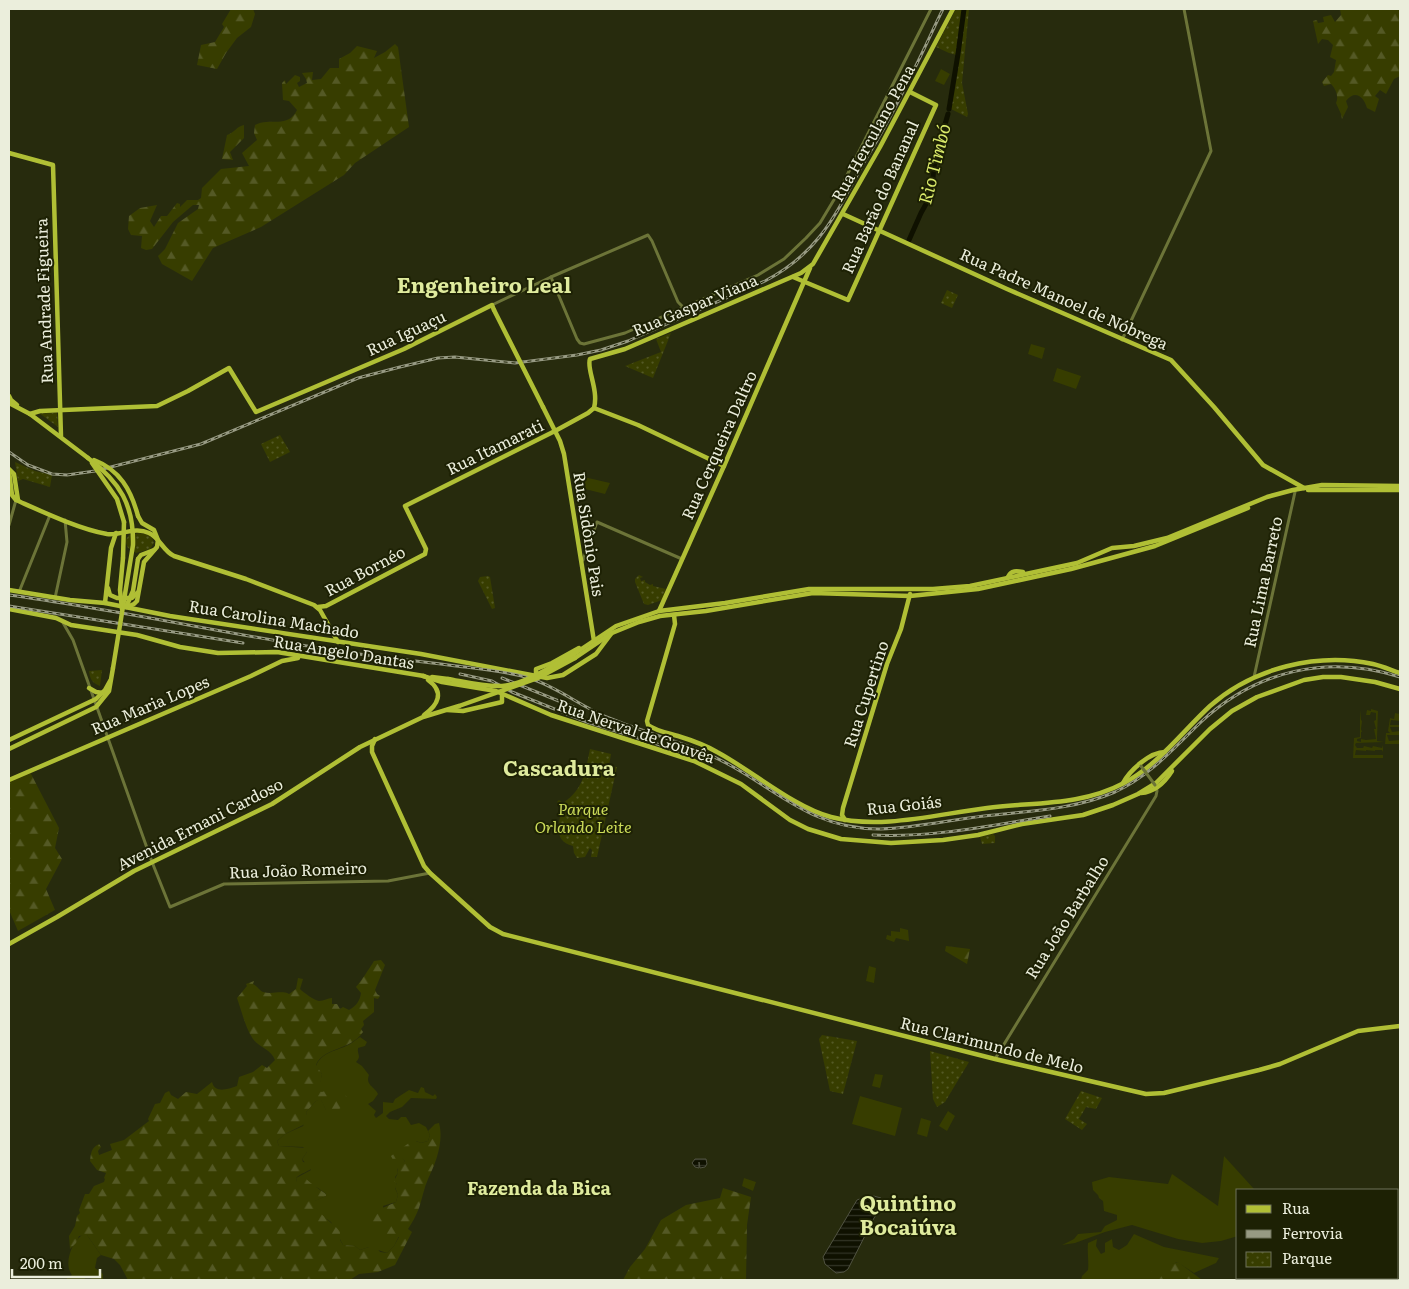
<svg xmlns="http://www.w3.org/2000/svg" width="1409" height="1289" font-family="Literata,serif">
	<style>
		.grass { fill: #373d00 }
		.forest { fill: url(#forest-firs) }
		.park { fill: url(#park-dots) }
		.water { fill: url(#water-rules); stroke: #515342 }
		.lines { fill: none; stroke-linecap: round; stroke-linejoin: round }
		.river { stroke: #0f1100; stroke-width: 5 }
		.minor { stroke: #6c7438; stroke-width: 3 }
		.major { stroke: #b0bf35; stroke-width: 4.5 }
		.rail-casing { stroke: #979a83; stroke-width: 3 }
		.rail { stroke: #1d2104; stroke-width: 1; stroke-dasharray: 4; stroke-linecap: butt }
		.minor-bridge { stroke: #6c7438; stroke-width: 3 }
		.major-bridge { stroke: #b0bf35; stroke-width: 4.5 }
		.labels { text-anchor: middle; stroke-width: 4; stroke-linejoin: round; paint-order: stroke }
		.street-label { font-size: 16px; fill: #ebeedc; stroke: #1d2104 }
		.park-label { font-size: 16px; font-style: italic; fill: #ccdc59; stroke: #1d2104 }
		.water-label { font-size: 18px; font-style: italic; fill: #dbeb6a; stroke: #1d2104 }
		.neighbourhood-label { font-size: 18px; font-weight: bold; fill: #dfeb9d; stroke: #1d2104 }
		.district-label { font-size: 21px; font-weight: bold; fill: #dfeb9d; stroke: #1d2104 }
	</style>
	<defs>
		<pattern id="forest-firs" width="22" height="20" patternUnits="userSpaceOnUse" patternTransform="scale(1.25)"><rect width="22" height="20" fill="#373d00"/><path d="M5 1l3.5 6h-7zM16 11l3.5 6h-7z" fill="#545925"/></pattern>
		<pattern id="park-dots" width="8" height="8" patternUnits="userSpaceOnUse" patternTransform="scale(1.25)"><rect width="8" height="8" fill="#373d00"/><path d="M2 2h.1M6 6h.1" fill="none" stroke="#545925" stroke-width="1.8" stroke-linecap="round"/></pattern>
		<pattern id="water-rules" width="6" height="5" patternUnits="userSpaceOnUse" patternTransform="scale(1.25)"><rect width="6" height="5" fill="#0f1100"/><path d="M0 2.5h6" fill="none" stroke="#323425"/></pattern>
	</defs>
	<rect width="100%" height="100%" fill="#272b0d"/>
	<g class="grass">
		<path d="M941,69l9,5 -6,11 -9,-4z"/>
		<path d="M1031,344l14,4 -3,11 -14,-5z"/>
		<path d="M1057,368l24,8 -5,13 -23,-8z"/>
		<path d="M584,477l26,6 -5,11 -24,-6z"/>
		<path d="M1371,709l7,2 -1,27v3l7,1 -28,1 -1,2 2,3h6l1,-2 8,2 1,-2 9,2 1,-3v7l-1,-2h-7v1l-9,-1v1l-10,-1 -1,5h28v3h-30l1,-20 6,-1v-27l1,10 1,1 -1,8 1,3h-1v6l-4,1v2l4,1v-3l5,1 10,-1 -2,-10h2l-2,-8 2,-1v-7l-5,-1 -1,3h-4l1,-5 4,1z"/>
		<path d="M1395,713l5,1v7l-9,-1 -1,5h10v2h-10l2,5 8,-1v4h-13l2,6 11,-1v4h-15l1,-11h4l-2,-2 2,-13 4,1z"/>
		<path d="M869,966l7,2 -2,15 -8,-2z"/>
		<path d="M360,1037l7,5 -2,4 -7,2c-1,7 4,8 -2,14l6,4 7,9c-4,10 6,12 9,19l-5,7 -5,3 8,7 -2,4 2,3 7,-5v-11l10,1 2,-4 14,-9 9,3 3,-6 3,1 1,4 8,4 2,-2 2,3 -1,2 -25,-1 -9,9 -12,5 -4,4 3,3 9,1 3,-3h5l5,8 8,-2 7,4 4,8 -2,6 -7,2 -5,-2 -16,15 5,5 -8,8 1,4 -3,4 2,8 -2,3 3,7 -2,7 -13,4 6,29 10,1 -5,10 -7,7 -18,-6 -9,3 -5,-4 -12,-1 -12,-23 -10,-7 -8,-11 1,-3 12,-5v-2l-8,-6 -21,-6 -1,-4 15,-8 -9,-11 5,-7 -4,-5 -24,-1 -2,-5 8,-7 18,-8 4,-9 -1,-5 10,-11 5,-2 5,11 -4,-17 -4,-2 4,-17 -6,-8c5,-13 19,-15 30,-20 5,-2 9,-6 14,-9z"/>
		<path d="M875,1074l8,1 -3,13 -8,-2z"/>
		<path d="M860,1096l42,12 -7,28 -43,-12z"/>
		<path d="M948,1111l7,5 -8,15 -8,-5z"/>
		<path d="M921,1118l10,3 -4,16 -10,-3z"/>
		<path d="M1224,1156l30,33v1h-16v46l-17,5 -19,2 -24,-4 -46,-14 -27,7 -30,11 -13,2 12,-6 4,-5 23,-2 4,-6 12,-6v-5l-13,-4 -1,-10 -4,-3 -1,-3 -5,-5 -1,-8 17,-5 59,7 4,-10 46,32z"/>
		<path d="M744,1178l12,4 -3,9 -11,-5z"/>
		<path d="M84,1234l3,1 14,20 -4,3 -2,10 8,6v6h-8l-8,-3 -4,3h-16v-2l5,-3c-9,-11 0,-35 12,-41z"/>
		<path d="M1134,1234l30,13 55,11 -3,5 -22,10 -17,-11 -38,18h-58l1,-4 6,-6c1,-10 -1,-17 0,-27l9,-4 -1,7 5,8 4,-2v-9l7,-4 1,8 6,3 8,-5z"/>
	</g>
	<g class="forest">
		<path d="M231,9h22l2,5 -4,13 -14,11 -11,15 -9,16 -20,-4 4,-20 14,-3 9,-15 -2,-3z"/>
		<path d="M1340,9h60v67l-6,3 -8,15 -6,-4 -5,6 4,3 -4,13 -8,-4c-3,-11 -12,-19 -21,-7l2,6 -6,12 -1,-5 -5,-11c3,-6 0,-14 -5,-19l-7,2 -2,-4 6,-7 3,1 3,-4 2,-12 -6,-3 3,-12 -5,-5 -6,-1 -4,5 -5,-23 4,-1 1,3 6,-1 -1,-5 8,-2 4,7 6,-7z"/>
		<path d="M395,44l3,3 11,80 -54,36 -11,12 -83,52 -48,21 -21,33 -30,-17 -4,-8 7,-7 13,-26 20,-14 1,-4h-6l-20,17 -21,27 -6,1 -5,-2 1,-12 -11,-1 -3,-6 1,-13 11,-8 17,-3 -7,16 4,6 7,-11h6l10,-13 3,1v3l7,-7h11l3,-2 1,-10 19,-19 28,-3 -7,-13 15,-13 -3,-7 1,-8c15,-8 33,4 42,-15l-8,-9 -6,-1 -1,-17 3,-3 1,4 9,-9 5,2v4l-3,2 2,4 8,-4 -1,-4 -4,-6 11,-1 -1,8 9,-1 9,-11h9v-9l11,-6 7,-7 20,5 -3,7 11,-6z"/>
		<path d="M244,125v13l-14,14 3,8 -11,-1 5,-24c7,-2 10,-9 17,-10z"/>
		<path d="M30,772l29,56 -4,20 7,11 -16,30 9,21 -37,21 -9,-21v-129z"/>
		<path d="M900,928l8,2 1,11 -13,-3 -2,4 -8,-3 1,-4 4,1v-5l9,1z"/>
		<path d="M946,946l24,3 -3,15 -22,-13z"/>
		<path d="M381,960l4,5 -10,25 2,4 3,2 -2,3 -4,-1v14l-11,9 1,4 -3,4 2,3c-13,19 -40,15 -47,33l6,9 -3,17 3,1c11,-4 18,-3 26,6l-3,7 -10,7 -9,-2 -5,-10 -5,1 -10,11 3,10 -24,12 -8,7 2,5 27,2 1,4 -5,7 1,3 8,1 3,3c-5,6 -13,7 -18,12l1,4 9,-3c7,6 13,10 20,15v2l-11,5 -1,3c7,12 16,17 26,27v9l3,5 12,1 5,4 9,-3h7l4,5 7,1 7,-7 5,-9 -29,-4 -2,-8c11,-18 11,-15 28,-23l2,-7 -3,-8 2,-3 -3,-3 4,-8 -1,-6 8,-6 -5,-4 -7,3 -2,-4 22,-16 8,3 7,-2 2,-6 -2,-4 7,-7 4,-1c5,18 -3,40 -11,56 -4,9 -6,20 -9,29 -3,8 -7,15 -11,21l4,3 -17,33 -17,7 -19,2 -9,6h-222l-8,-15 -6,-6 -13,-4 -14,-20 -8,1 -3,7 -6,6 -1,-13 6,-10 2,-10 3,-3 -1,-3 6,-16h4l5,-8 10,-4 1,-3 -1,-1 2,-5 -9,-3 -7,-9c1,-8 1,-13 9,-17l2,3 -3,4 1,4 13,-5 -2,-6 14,-4 25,-19 -1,-2 7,-15 5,-1 5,-10 4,-2 2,4 7,4 8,-7 11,2 15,-12c3,12 16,7 25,4l2,-9 14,-5 9,-7 5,3 8,-8c-4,-11 -15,-12 -22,-21 -8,-12 -11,-27 -16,-41l10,-12 -1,-2 8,-3 -1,3c4,2 7,7 10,8 9,3 18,-2 26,2l7,-5 2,-11 5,1 -3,10c3,3 15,12 19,12 5,0 9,-3 13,-3v6h5l3,5 3,-2 6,3c7,-4 11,-9 12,-17l-5,-6c4,-4 15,-21 18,-26z"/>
		<path d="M723,1188l28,9 -4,28 -1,55h-123l7,-13 15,-18 16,-29 25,-15 34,-7z"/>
		<path d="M1178,1262l24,18h-63l18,-12z"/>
	</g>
	<g class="park">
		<path d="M956,9h13l-7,74 6,31 -1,3 -20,-10 10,-52 -8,-2 -13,-6z"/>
		<path d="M947,290l11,5 -6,13 -11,-5z"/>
		<path d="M671,333l-18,45 -28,-12 36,-14 -5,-13z"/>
		<path d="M39,413h18l1,14z"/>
		<path d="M280,435l10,17 -20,10 -9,-18z"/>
		<path d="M15,462l20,9 17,4 -2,12 -27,-8 -5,2z"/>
		<path d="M139,533c7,1 13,1 15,10l-4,6 -14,4 -8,-5 -3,-7 4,-6z"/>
		<path d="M639,575l4,2 -3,1 1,3 4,-1v2l5,3 3,-1v2l13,3 -4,11 -14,5 -4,-1 -9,-22v-3z"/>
		<path d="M488,576l2,1 5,31 -3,1 -14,-28 2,-4z"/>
		<path d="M102,670l-2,16c-8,-3 -10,-7 -11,-15z"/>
		<path d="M590,749l21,5 -2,12 8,1 -20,90h-6l1,-7 -2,-2 -5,9 -8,1 -3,-5 -1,-7c-22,-6 -13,-24 -11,-41l-3,-1 -2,-2 2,-2 4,3c21,-14 22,-31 27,-54z"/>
		<path d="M993,834l2,2v7l-13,1 -2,-7z"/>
		<path d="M822,1035l35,6 -14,53 -13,-3 -11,-52z"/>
		<path d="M930,1051l39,11 -24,40 -8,5 -4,-8z"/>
		<path d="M1081,1091l21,7 -6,11 -10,-2 -7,12 8,5 -5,6 -17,-11z"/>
	</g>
	<g class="water">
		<path d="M695,1159h11l1,5 -2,3 -5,1 -1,-6v6l-4,-1 -3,-4z"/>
		<path d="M870,1195l11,3 3,5 -10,15 -26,51 -4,3 -8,1 -11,-9 -2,-7 34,-57z"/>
	</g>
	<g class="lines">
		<g class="river">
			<path d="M949,109l9,-55 6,-45"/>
			<path d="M909,240l12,-27 10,-18 4,-36 13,-45"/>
		</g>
		<g class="minor">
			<path d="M551,277l26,62 3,4 4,1 41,-11 133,-58 26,-16 22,-21 14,-15 18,-30 93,-184"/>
			<path d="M492,305l59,-28 97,-42 4,6 26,61 5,5"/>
			<path d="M1122,340l89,-189 -27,-142"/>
			<path d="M9,525l7,-25"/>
			<path d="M583,560l14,-38 85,37"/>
			<path d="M19,592l31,-77"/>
			<path d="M55,598l12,-56 -2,-22"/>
			<path d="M62,621l11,19 79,222 18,45 54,-23 164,-3 42,-8"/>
			<path d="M1254,677l41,-185"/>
			<path d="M995,1059l161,-263 1,-5 -1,-5"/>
		</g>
		<g class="major">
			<path d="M9,153l44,12 8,271"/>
			<path d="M843,214l164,75 164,71 43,47 49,58 41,23"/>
			<path d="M793,277l55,23 88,-195 -26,-13"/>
			<path d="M9,396l2,4 6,5"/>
			<path d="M9,403l21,11 58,44"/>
			<path d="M543,407l17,34 4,13 30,187"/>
			<path d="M594,408c5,-18 -8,-40 -4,-49l35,-10 176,-76 12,-9 67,-117 73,-138"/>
			<path d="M594,408l44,17 86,41"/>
			<path d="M30,414l10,-3 117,-5 31,-15 41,-23 27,44 148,-63 88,-44 2,5"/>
			<path d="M9,469l5,5 4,26"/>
			<path d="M9,471l3,24 4,5c27,12 63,29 91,34 14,2 27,-8 42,-1 11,5 14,18 25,23l72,23 68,26 6,5 18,32"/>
			<path d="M1308,490h92"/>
			<path d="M123,558l1,-36"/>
			<path d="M138,559l3,-4 13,-5"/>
			<path d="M1008,577c3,-7 9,-6 15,-5"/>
			<path d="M108,588l2,7 7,3h15l5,-5"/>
			<path d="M9,590l61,10 35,3 65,13 251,38 126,24 16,-3 33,-21 15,-20"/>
			<path d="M105,603l6,-55 5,-15"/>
			<path d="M127,607l7,-3 3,-3 7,-39 13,-15 1,-7 -4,-10 -12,-7 -4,-7"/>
			<path d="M318,607l8,-1 99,-52 1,-5 -21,-43 150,-75 33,-18 6,-5"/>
			<path d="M9,609l47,9 15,7 66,10 43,12 38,6 59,-1 147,24"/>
			<path d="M659,611l65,-145 86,-198"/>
			<path d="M674,615l1,9 -28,97 1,4c8,6 20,8 30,11 13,4 27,9 39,16 34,18 78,56 114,65 50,13 106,-3 156,-9 47,-6 94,-2 137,-25 34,-18 58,-51 86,-77 43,-38 107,-54 163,-42 9,2 18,6 27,9"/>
			<path d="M574,654l42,-28 43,-15 66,-8 84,-14h124l37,-3 107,-23 35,-15 22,-2 33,-8 100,-41 26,-7 29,-5 78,1"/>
			<path d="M575,658l37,-25 27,-11 21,-6 46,-5 107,-18 97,3 68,-7 93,-20 84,-23 93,-38"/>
			<path d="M423,676l19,6 54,9 55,24 143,46 47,23 49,36 18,9 33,10 50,4 52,-3 35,-5 44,-11 61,-9 30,-10 25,-11 18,-11 54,-54 22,-18 25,-14 47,-17 19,-3h18l34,5 25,7"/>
			<path d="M536,676v-7l16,-6 27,-15"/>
			<path d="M432,677l16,2"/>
			<path d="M89,688l7,4 7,1"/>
			<path d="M447,710l16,1 39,-9v-8"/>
			<path d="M424,715c14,-10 21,-23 4,-35"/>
			<path d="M375,739l-3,7v6l52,114 6,7 60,54 13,7 492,125 151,35 18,-1 95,-23 21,-6 78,-33 42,-5"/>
			<path d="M9,740l87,-41 9,-9 5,-9"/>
			<path d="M9,749l87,-42 13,-16 4,-23"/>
			<path d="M9,780l242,-104 31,-15 16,-3"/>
			<path d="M1123,783c7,-13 27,-31 42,-31"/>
			<path d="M1141,793c14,-1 24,-11 31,-22"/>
			<path d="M845,820l-3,-5 1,-7 44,-144 14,-35 9,-35"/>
			<path d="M9,944l48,-27 77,-46 138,-67 88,-57 63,-30 36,-11"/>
		</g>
		<g class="rail-casing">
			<g id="rail">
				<path d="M9,452l19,13 24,9 15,1 28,-4 106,-27 157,-66 42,-11 38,-9 17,-1 60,6 62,-8 24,-5 27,-9 137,-60c55,-29 70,-66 98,-117 17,-28 33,-57 47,-87 12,-22 22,-46 33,-68"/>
				<path d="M9,595c110,15 219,39 329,56 39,6 79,10 118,15 24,3 50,5 73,12 29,9 52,29 80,40 39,16 80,25 117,45 54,29 88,67 155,66 34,-1 69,-9 103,-13 44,-5 89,-6 131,-24 35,-16 59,-44 86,-70 56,-52 127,-68 199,-45"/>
				<path d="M9,606l234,37"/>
				<path d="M460,674l32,7 20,11 75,30 102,32"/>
				<path d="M502,678l74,30"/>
				<path d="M873,835c60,3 119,-10 177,-19"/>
			</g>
		</g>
		<use href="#rail" class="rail"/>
		<path class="minor-bridge" d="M1141,766l14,19"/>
		<g class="major-bridge">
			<path d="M494,310l49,97"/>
			<path d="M88,458c32,24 46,47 45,87l-20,123"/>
			<path d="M94,460c26,10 37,30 44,56"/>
			<path d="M92,463l25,36 7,23"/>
			<path d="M126,607l7,-16 5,-32"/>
			<path d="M122,609l-2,-19 3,-32"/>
			<path d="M448,679c17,3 37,8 54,7 22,-1 52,-21 72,-32"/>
			<path d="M459,706l79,-28 37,-20"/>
		</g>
	</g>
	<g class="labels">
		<g class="street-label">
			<text transform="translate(873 133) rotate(-61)" y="6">Rua Herculano Pena</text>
			<text transform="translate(880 197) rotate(-66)" y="6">Rua Barão do Bananal</text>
			<text transform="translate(1064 299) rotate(24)" y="6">Rua Padre Manoel de Nóbrega</text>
			<text transform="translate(44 301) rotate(-92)" y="6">Rua Andrade Figueira</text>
			<text transform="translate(695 305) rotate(-23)" y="6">Rua Gaspar Viana</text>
			<text transform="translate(406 333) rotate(-25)" y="6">Rua Iguaçu</text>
			<text transform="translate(719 445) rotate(-66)" y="6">Rua Cerqueira Daltro</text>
			<text transform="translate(495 447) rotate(-26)" y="6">Rua Itamarati</text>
			<text transform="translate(589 534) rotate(81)" y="6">Rua Sidônio Pais</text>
			<text transform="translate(365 571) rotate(-28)" y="6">Rua Bornéo</text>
			<text transform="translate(1263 582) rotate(-78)" y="6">Rua Lima Barreto</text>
			<text transform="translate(274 619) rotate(9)" y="6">Rua Carolina Machado</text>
			<text transform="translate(344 652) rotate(9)" y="6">Rua Angelo Dantas</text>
			<text transform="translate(866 694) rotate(-72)" y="6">Rua Cupertino</text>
			<text transform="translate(150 705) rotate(-23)" y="6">Rua Maria Lopes</text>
			<text transform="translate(636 731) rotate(19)" y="6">Rua Nerval de Gouvêa</text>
			<text transform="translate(904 805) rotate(-6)" y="6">Rua Goiás</text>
			<text transform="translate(200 824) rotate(-27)" y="6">Avenida Ernani Cardoso</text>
			<text transform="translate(298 870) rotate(-2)" y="6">Rua João Romeiro</text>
			<text transform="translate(1067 917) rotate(-58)" y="6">Rua João Barbalho</text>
			<text transform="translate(992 1045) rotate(14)" y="6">Rua Clarimundo de Melo</text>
		</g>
		<g class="park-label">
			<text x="583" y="815">Parque<tspan x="583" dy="18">Orlando Leite</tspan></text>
		</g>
		<g class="water-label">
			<text transform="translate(935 164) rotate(-76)" y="6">Rio Timbó</text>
		</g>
		<g class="neighbourhood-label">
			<text x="539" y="1195">Fazenda da Bica</text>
		</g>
		<g class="district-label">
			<text x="484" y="293">Engenheiro Leal</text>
			<text x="559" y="776">Cascadura</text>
			<text x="908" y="1211">Quintino<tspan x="908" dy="24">Bocaiúva</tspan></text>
		</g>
	</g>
	<rect width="1409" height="1289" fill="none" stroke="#ebeedc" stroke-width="20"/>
	<rect x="1236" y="1189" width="162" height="90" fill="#1d2104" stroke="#6f735a"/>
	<rect x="1246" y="1205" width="25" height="8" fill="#b0bf35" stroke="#6f735a"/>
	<text x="1282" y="1214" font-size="15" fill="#ebeedc">Rua</text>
	<rect x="1246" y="1230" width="25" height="8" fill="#979a83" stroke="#6f735a"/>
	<text x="1282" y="1239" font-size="15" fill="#ebeedc">Ferrovia</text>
	<rect x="1246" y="1252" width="25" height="15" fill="url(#park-dots)" stroke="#6f735a"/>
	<text x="1282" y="1264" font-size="15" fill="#ebeedc">Parque</text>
	<path d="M12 1269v8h88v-8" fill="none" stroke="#ebeedc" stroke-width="2.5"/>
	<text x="20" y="1269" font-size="15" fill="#ebeedc" stroke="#1d2104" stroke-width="4" paint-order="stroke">200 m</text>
</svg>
